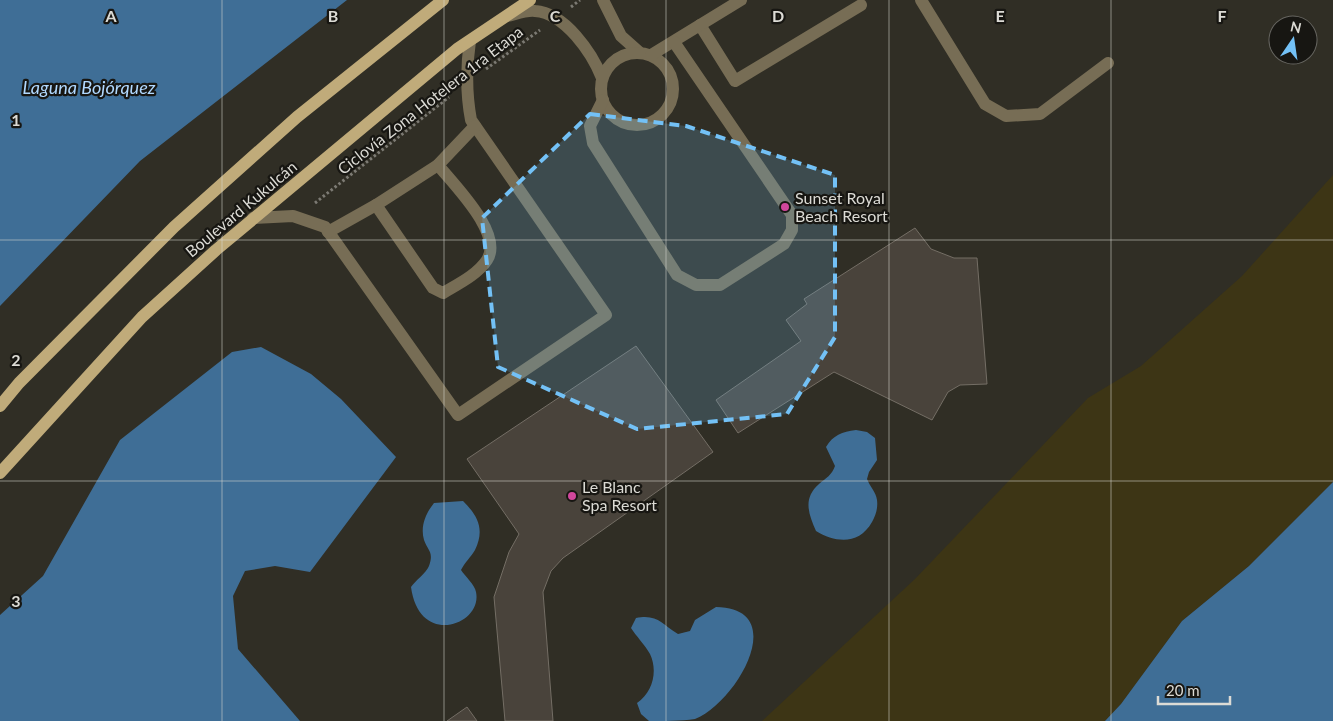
<svg xmlns="http://www.w3.org/2000/svg" width="1333" height="721" font-family="Lato,sans-serif">
	<style>
		.sand { fill: #3d3515 }
		.water { fill: #3f6e96 }
		.building { fill: #49433b; stroke: #746e65 }
		.lines { fill: none; stroke-linecap: round; stroke-linejoin: round }
		.path { stroke: #7c7a73; stroke-width: 3; stroke-dasharray: 2.5 2.5; stroke-linecap: butt }
		.minor { stroke: #776d55; stroke-width: 12 }
		.major { stroke: #c0ab7a; stroke-width: 12 }
		.marked { fill: #73c1f6; fill-opacity: 0.2; stroke: #73c1f6; stroke-width: 4; stroke-dasharray: 10 6; stroke-linejoin: round }
		.grid { fill: none; stroke: #dcdbd5; stroke-width: 1; stroke-opacity: 0.55 }
		.hotel-dot { fill: #d1479c; stroke: #171612; stroke-width: 2 }
		.labels { text-anchor: middle; stroke-width: 4.5; stroke-linejoin: round; paint-order: stroke }
		.street-label { font-size: 16px; fill: #dcdbd5; stroke: #171612 }
		.poi-label { font-size: 16px; fill: #dcdbd5; stroke: #171612; text-anchor: start }
		.water-label { font-size: 18px; font-style: italic; fill: #b1d9ff; stroke: #171612 }
		.grid-label { font-size: 16px; text-anchor: middle; font-weight: bold; fill: #dcdbd5; stroke: #171612; stroke-width: 4.5; stroke-linejoin: round; paint-order: stroke }
	</style>
	<rect width="100%" height="100%" fill="#302e25"/>
	<path class="sand" d="M1333,175v307l-84,84 -67,55 -61,83 -16,17h-343l153,-142 173,-181 53,-32 101,-90z"/>
	<g class="water">
		<path d="M0,0h347l-207,161 -140,145z"/>
		<path d="M261,347l50,27 30,25 55,58 -86,115 -35,-6 -30,5 -12,25 5,53 62,72h-300v-106l43,-39 77,-136 112,-88z"/>
		<path d="M856,430l11,2 8,6 2,22 -8,12 -2,7c3,8 9,13 10,21 1,8 -1,15 -5,22 -13,23 -36,21 -56,9 -8,-18 -13,-33 3,-47 7,-6 13,-9 16,-18l-9,-19c7,-12 16,-15 30,-17z"/>
		<path d="M1333,482v239h-228l16,-17 61,-83 67,-55z"/>
		<path d="M463,501c15,15 22,28 12,49 -4,7 -10,12 -14,20 4,6 14,15 15,22 7,33 -57,56 -65,-5 4,-6 15,-14 18,-21 5,-14 -1,-15 -5,-26 -4,-14 2,-27 10,-37z"/>
		<path d="M716,607c75,1 21,95 -21,112 -14,2 -32,2 -46,2l-8,-7 -4,-11c16,-11 21,-32 13,-49 -5,-9 -14,-18 -19,-26l5,-10c22,-4 25,6 42,16l12,-3 5,-11z"/>
	</g>
	<g class="building">
		<path d="M915,228l16,21 23,9h23l10,126 -27,1 -12,7 -16,28 -98,-48 -96,61 -22,-33 85,-59 -15,-21 21,-16 -3,-5z"/>
		<path d="M636,346l77,106 -150,106 -12,13 -8,21 10,129h-48l-11,-124 15,-45 10,-18 -52,-75z"/>
		<path d="M467,707l10,14h-30z"/>
	</g>
	<g class="lines">
		<g class="path">
			<path d="M571,7l9,-7"/>
			<path d="M486,69l54,-39"/>
			<path d="M315,203l134,-106"/>
		</g>
		<g class="minor">
			<path d="M603,0l18,36 18,16"/>
			<path d="M921,0l64,104 21,12 34,-2 68,-51"/>
			<path d="M507,16c9,-2 19,-6 28,-5 30,2 57,42 67,67"/>
			<path d="M700,25l35,56 126,-76"/>
			<circle cx="637" cy="89" r="36"/>
			<path d="M651,55l90,-55"/>
			<path d="M603,100l-13,26 3,17 84,132 19,10h24l64,-41 8,-14v-15l-118,-173"/>
			<path d="M376,205l57,83 10,5c15,-9 34,-18 44,-33 17,-26 -33,-75 -49,-95"/>
			<path d="M253,218l40,-2 32,11 133,188 148,-100 -135,-195c-5,-27 -5,-52 -1,-79"/>
			<path d="M328,232l48,-27 62,-40 37,-39"/>
		</g>
		<g class="major">
			<path d="M0,406l19,-23 155,-156 123,-110 146,-117"/>
			<path d="M0,473l142,-156 74,-67 241,-201 73,-49"/>
		</g>
	</g>
	<path class="marked" d="M590,114l96,12 149,49v162l-48,77 -150,15 -139,-62 -16,-149z"/>
	<path class="grid" d="M222,0v721M444,0v721M666,0v721M889,0v721M1111,0v721M0,240h1333M0,481h1333"/>
	<g class="hotel-dot">
		<circle cx="785" cy="207" r="5"/>
		<circle cx="572" cy="496" r="5"/>
	</g>
	<g class="labels">
		<g class="street-label">
			<text transform="translate(430 100) rotate(-38)" y="6">Ciclovía Zona Hotelera 1ra Etapa</text>
			<text transform="translate(241 209) rotate(-40)" y="6">Boulevard Kukulcán</text>
		</g>
		<g class="poi-label">
			<text x="795" y="204">Sunset Royal<tspan x="795" dy="18">Beach Resort</tspan></text>
			<text x="582" y="493">Le Blanc<tspan x="582" dy="18">Spa Resort</tspan></text>
		</g>
		<g class="water-label">
			<text x="89" y="94">Laguna Bojórquez</text>
		</g>
	</g>
	<g class="grid-label">
		<text x="111" y="22">A</text>
		<text x="333" y="22">B</text>
		<text x="555" y="22">C</text>
		<text x="778" y="22">D</text>
		<text x="1000" y="22">E</text>
		<text x="1222" y="22">F</text>
		<text x="16" y="126">1</text>
		<text x="16" y="366">2</text>
		<text x="16" y="607">3</text>
	</g>
	<g transform="translate(1293 40) rotate(13)"><circle r="24" fill="#171612" stroke="#666560"/>
	<path d="M0-4L9 19L0 12L-9 19Z" fill="#73c1f6"/>
	<text y="-8" font-size="14" font-weight="bold" text-anchor="middle" fill="#dcdbd5">N</text>
	</g>
	<path d="M1158 696v8h72v-8" fill="none" stroke="#dcdbd5" stroke-width="2.5"/>
	<text x="1166" y="696" font-size="15" fill="#dcdbd5" stroke="#171612" stroke-width="4" paint-order="stroke">20 m</text>
</svg>
